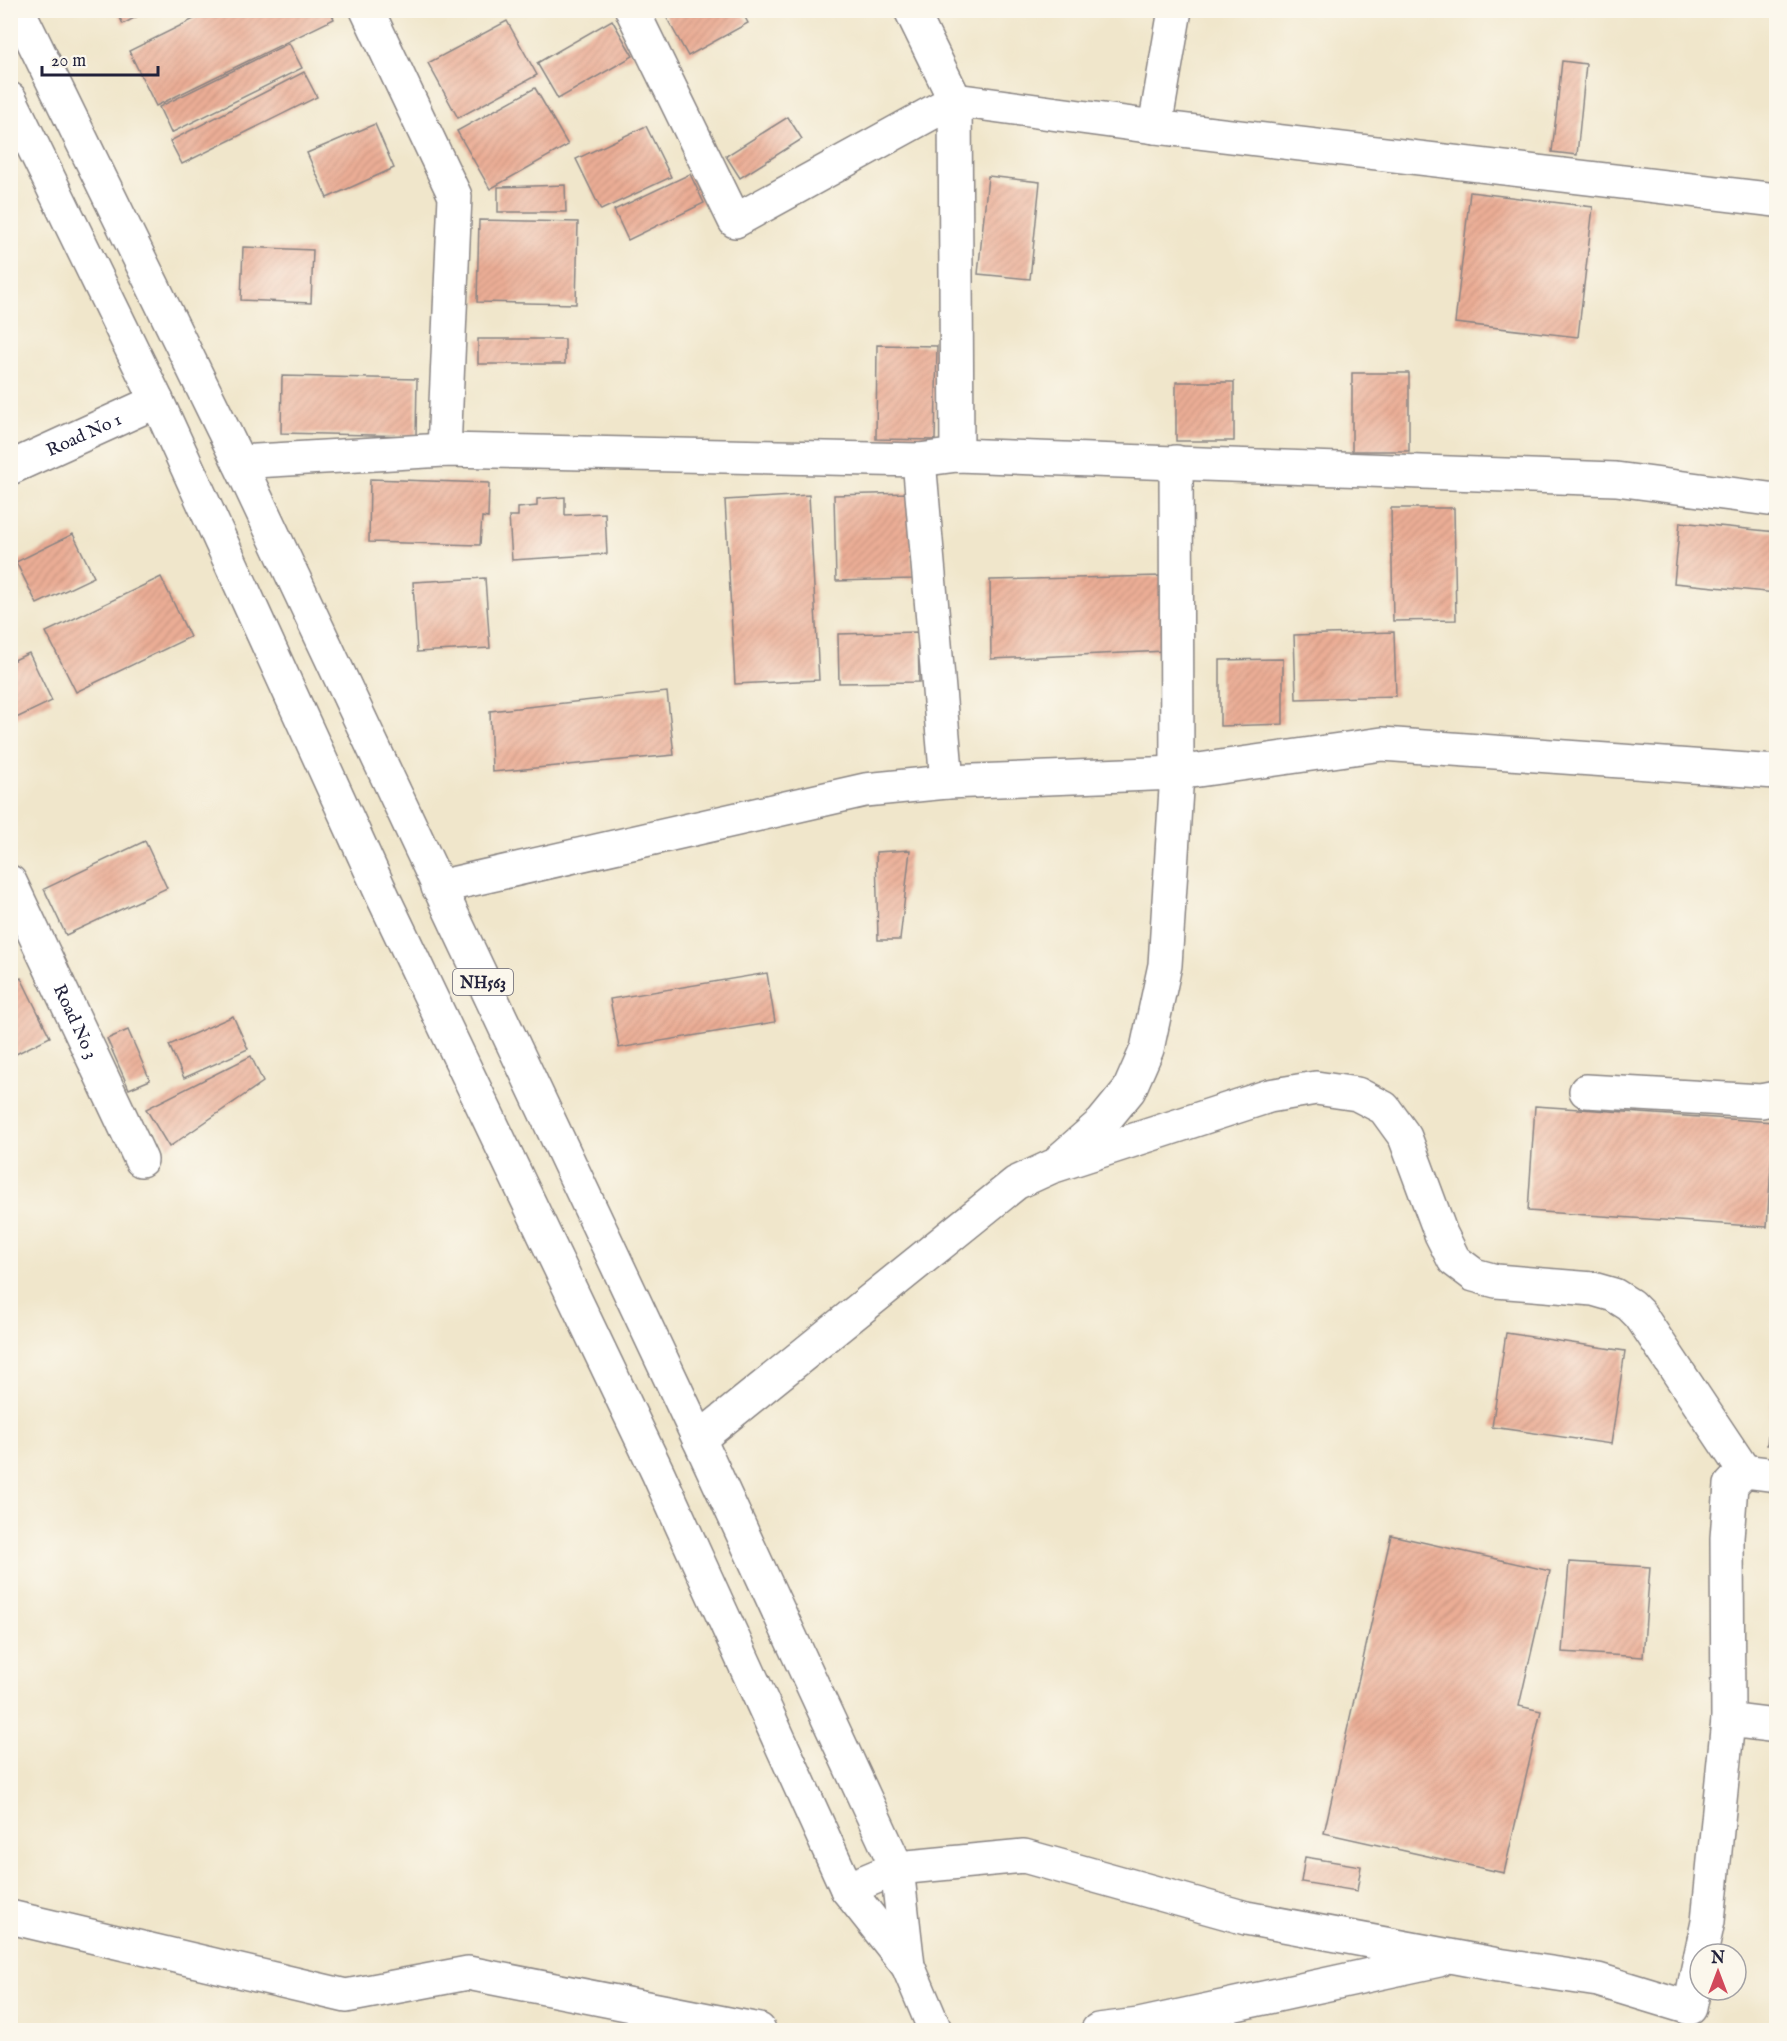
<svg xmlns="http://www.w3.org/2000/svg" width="1787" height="2041" font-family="'IM FELL English',serif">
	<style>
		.building { fill: url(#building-hatch) }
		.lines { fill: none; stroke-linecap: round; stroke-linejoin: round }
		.minor-casing { stroke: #898483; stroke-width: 36 }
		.highway-casing { stroke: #898483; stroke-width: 36 }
		.minor { stroke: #fff; stroke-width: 33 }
		.highway { stroke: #fff; stroke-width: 33 }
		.labels { text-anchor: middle; stroke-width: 4.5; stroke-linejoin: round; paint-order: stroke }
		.shield { fill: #fbf7ec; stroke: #636270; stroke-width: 1.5 }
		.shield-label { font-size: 16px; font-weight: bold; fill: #22223b }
		.street-label { font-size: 18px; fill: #22223b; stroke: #fbf7ec }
	</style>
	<defs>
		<pattern id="building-hatch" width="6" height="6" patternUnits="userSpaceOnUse" patternTransform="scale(1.5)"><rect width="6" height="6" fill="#ebad95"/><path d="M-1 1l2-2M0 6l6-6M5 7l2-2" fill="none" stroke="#c99581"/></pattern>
	</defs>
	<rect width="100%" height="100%" fill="#fbf7ec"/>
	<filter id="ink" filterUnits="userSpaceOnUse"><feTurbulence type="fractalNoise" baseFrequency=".0167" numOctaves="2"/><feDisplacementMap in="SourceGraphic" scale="12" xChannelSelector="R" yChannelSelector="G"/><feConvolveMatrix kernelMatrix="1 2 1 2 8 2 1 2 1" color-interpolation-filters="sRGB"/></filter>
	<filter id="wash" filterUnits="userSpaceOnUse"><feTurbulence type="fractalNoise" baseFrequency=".008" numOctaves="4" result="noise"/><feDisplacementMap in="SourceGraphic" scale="24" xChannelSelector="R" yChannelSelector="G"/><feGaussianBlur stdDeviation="1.35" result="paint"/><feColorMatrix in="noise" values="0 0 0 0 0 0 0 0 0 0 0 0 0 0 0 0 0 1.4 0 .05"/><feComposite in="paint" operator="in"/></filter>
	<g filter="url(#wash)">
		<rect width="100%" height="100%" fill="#f0e6cb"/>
		<g id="blocks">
			<g class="building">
				<path d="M116,10h33l-26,14z"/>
				<path d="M212,10h118l4,9 -178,87 -27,-55z"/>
				<path d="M668,10h73l7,13 -60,33 -24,-43z"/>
				<path d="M612,20l21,36 -75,43 -21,-36z"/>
				<path d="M507,21l30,54 -79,43 -30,-55z"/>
				<path d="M289,43l13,25 -131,65 -12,-26z"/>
				<path d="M1562,61l24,3 -9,91 -25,-3z"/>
				<path d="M304,72l13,25 -135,67 -12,-23z"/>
				<path d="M535,88l33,57 -78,44 -33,-58z"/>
				<path d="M788,117l14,22 -62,39 -14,-22z"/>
				<path d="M375,124l19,44 -67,30 -20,-45z"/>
				<path d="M646,126l25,51 -70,33 -25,-51z"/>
				<path d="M690,174l14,29 -76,37 -14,-30z"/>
				<path d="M988,176l52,6 -10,97 -52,-5z"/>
				<path d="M565,185l1,27h-68v-25z"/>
				<path d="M1470,192l123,15 -15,130 -123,-14z"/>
				<path d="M479,220l99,2 -2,82 -99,-2z"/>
				<path d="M243,247l70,3 -2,53 -70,-3z"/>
				<rect x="478" y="339" width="87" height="25"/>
				<path d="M877,345l60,1 -2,94 -59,-1z"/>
				<rect x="1352" y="373" width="57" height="78"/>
				<path d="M282,376l135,3 -1,57 -135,-3z"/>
				<rect x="1176" y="382" width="58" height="59"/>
				<path d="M370,479l119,4 -1,35 -6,-1 -2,28 -111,-3z"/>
				<path d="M910,493l3,86 -77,2 -2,-86z"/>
				<path d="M809,495l10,185 -84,4 -10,-184z"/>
				<path d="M565,497v18l40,-2 2,41 -95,6 -3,-44h9v-8l19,-2v-7z"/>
				<path d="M1391,508h63l2,112 -63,1z"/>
				<path d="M1680,522l96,10v61l-102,-10z"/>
				<path d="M73,534l21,43 -57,27 -21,-42z"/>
				<path d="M1162,576l3,75 -174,8 -1,-79z"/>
				<path d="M161,577l29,60 -114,55 -30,-60z"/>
				<path d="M485,578l5,70 -73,4 -4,-70z"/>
				<path d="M918,632l1,50 -80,1 -1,-49z"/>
				<path d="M1394,632l2,64 -100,3 -2,-64z"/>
				<path d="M29,653l23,48 -42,20v-59z"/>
				<path d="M1283,659v65l-63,2v-66z"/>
				<path d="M667,692l7,63 -182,17 -2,-61z"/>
				<path d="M145,841l22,47 -101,47 -22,-46z"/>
				<path d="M910,850l-10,90h-22l-2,-88z"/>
				<path d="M767,973l8,49 -156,26 -9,-49z"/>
				<path d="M21,978l29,59 -40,20v-74z"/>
				<path d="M233,1016l15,33 -64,29 -15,-33z"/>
				<path d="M128,1030l22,50 -21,9 -22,-50z"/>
				<path d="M251,1056l12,26 -94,65 -23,-38z"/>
				<path d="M1535,1106l239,16 -7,105 -239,-16z"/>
				<path d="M1506,1333l119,18 -14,93 -119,-17z"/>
				<path d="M1775,1371h1v74h-9z"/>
				<path d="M1391,1535l159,36 -31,135 22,5 -37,162 -180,-40z"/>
				<path d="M1569,1562l81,5 -7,90 -81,-5z"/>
				<path d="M1305,1857l56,9 -4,25 -56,-9z"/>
			</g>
		</g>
	</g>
	<g filter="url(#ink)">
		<use href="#blocks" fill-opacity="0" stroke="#898483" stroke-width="1.5"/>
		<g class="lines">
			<g class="minor-casing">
				<g id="minor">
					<path d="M367,10l88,186 -11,254"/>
					<path d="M632,10l103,211 220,-121 200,27 621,73"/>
					<path d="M911,10l44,90 2,355"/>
					<path d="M1155,127l20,-117"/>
					<path d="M919,460l28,322"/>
					<path d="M239,462l205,-12 475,10 38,-5 659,24 160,21"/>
					<path id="s1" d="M10,468l147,-67"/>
					<path id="s2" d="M10,882l131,278"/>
					<path d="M438,887l427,-97 82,-8 230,-9 205,-29 394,28"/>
					<path d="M1586,1091l175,10 15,-3"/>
					<path d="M1062,1158l40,-35 27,-33 18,-41 18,-84 12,-192 -1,-311"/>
					<path d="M699,1439l317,-256 35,-16 218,-71 47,-8 41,6 27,14 21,29 36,97 13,26 20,15 22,6 97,8 21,6 16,10 10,10 104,156"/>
					<path d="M1728,1720l48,6"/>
					<path d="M847,1889l50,-21 127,-12 222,62 252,47 100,15 92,28 10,-50"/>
					<path d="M10,1917l336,79 122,-23 291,57"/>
					<path d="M1701,1954l7,-33 20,-201 -1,-182 4,-53 13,-14 32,4"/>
					<path d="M1098,2030l41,-5 300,-65"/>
				</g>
			</g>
			<g class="highway-casing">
				<g id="highway">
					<path d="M18,10l221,452 460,977 198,429 11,98 27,64"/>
					<path d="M10,99l147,302 227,498 274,574 189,416 61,77"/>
				</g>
			</g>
			<use href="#minor" class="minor"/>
			<use href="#highway" class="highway"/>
		</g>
	</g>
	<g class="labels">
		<rect class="shield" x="453" y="969" width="60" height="26" rx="4.5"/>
		<g class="shield-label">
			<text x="483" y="988">NH563</text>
		</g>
		<g class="street-label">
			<text dy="6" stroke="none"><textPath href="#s1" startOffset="81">Road No 1</textPath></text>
			<text dy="6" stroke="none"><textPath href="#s2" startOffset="154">Road No 3</textPath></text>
		</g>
	</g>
	<rect width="1787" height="2041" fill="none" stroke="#fbf7ec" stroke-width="36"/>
	<g transform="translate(1718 1972)"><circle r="28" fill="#fbf7ec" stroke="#a4a2a5" stroke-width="1.5"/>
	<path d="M0-4.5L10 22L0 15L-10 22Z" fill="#d1495b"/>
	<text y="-9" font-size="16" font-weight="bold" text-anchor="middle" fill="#22223b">N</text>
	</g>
	<path d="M42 66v9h116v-9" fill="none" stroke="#22223b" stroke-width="3"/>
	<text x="51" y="66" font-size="18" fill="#22223b" stroke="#fbf7ec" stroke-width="4.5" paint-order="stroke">20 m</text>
</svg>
